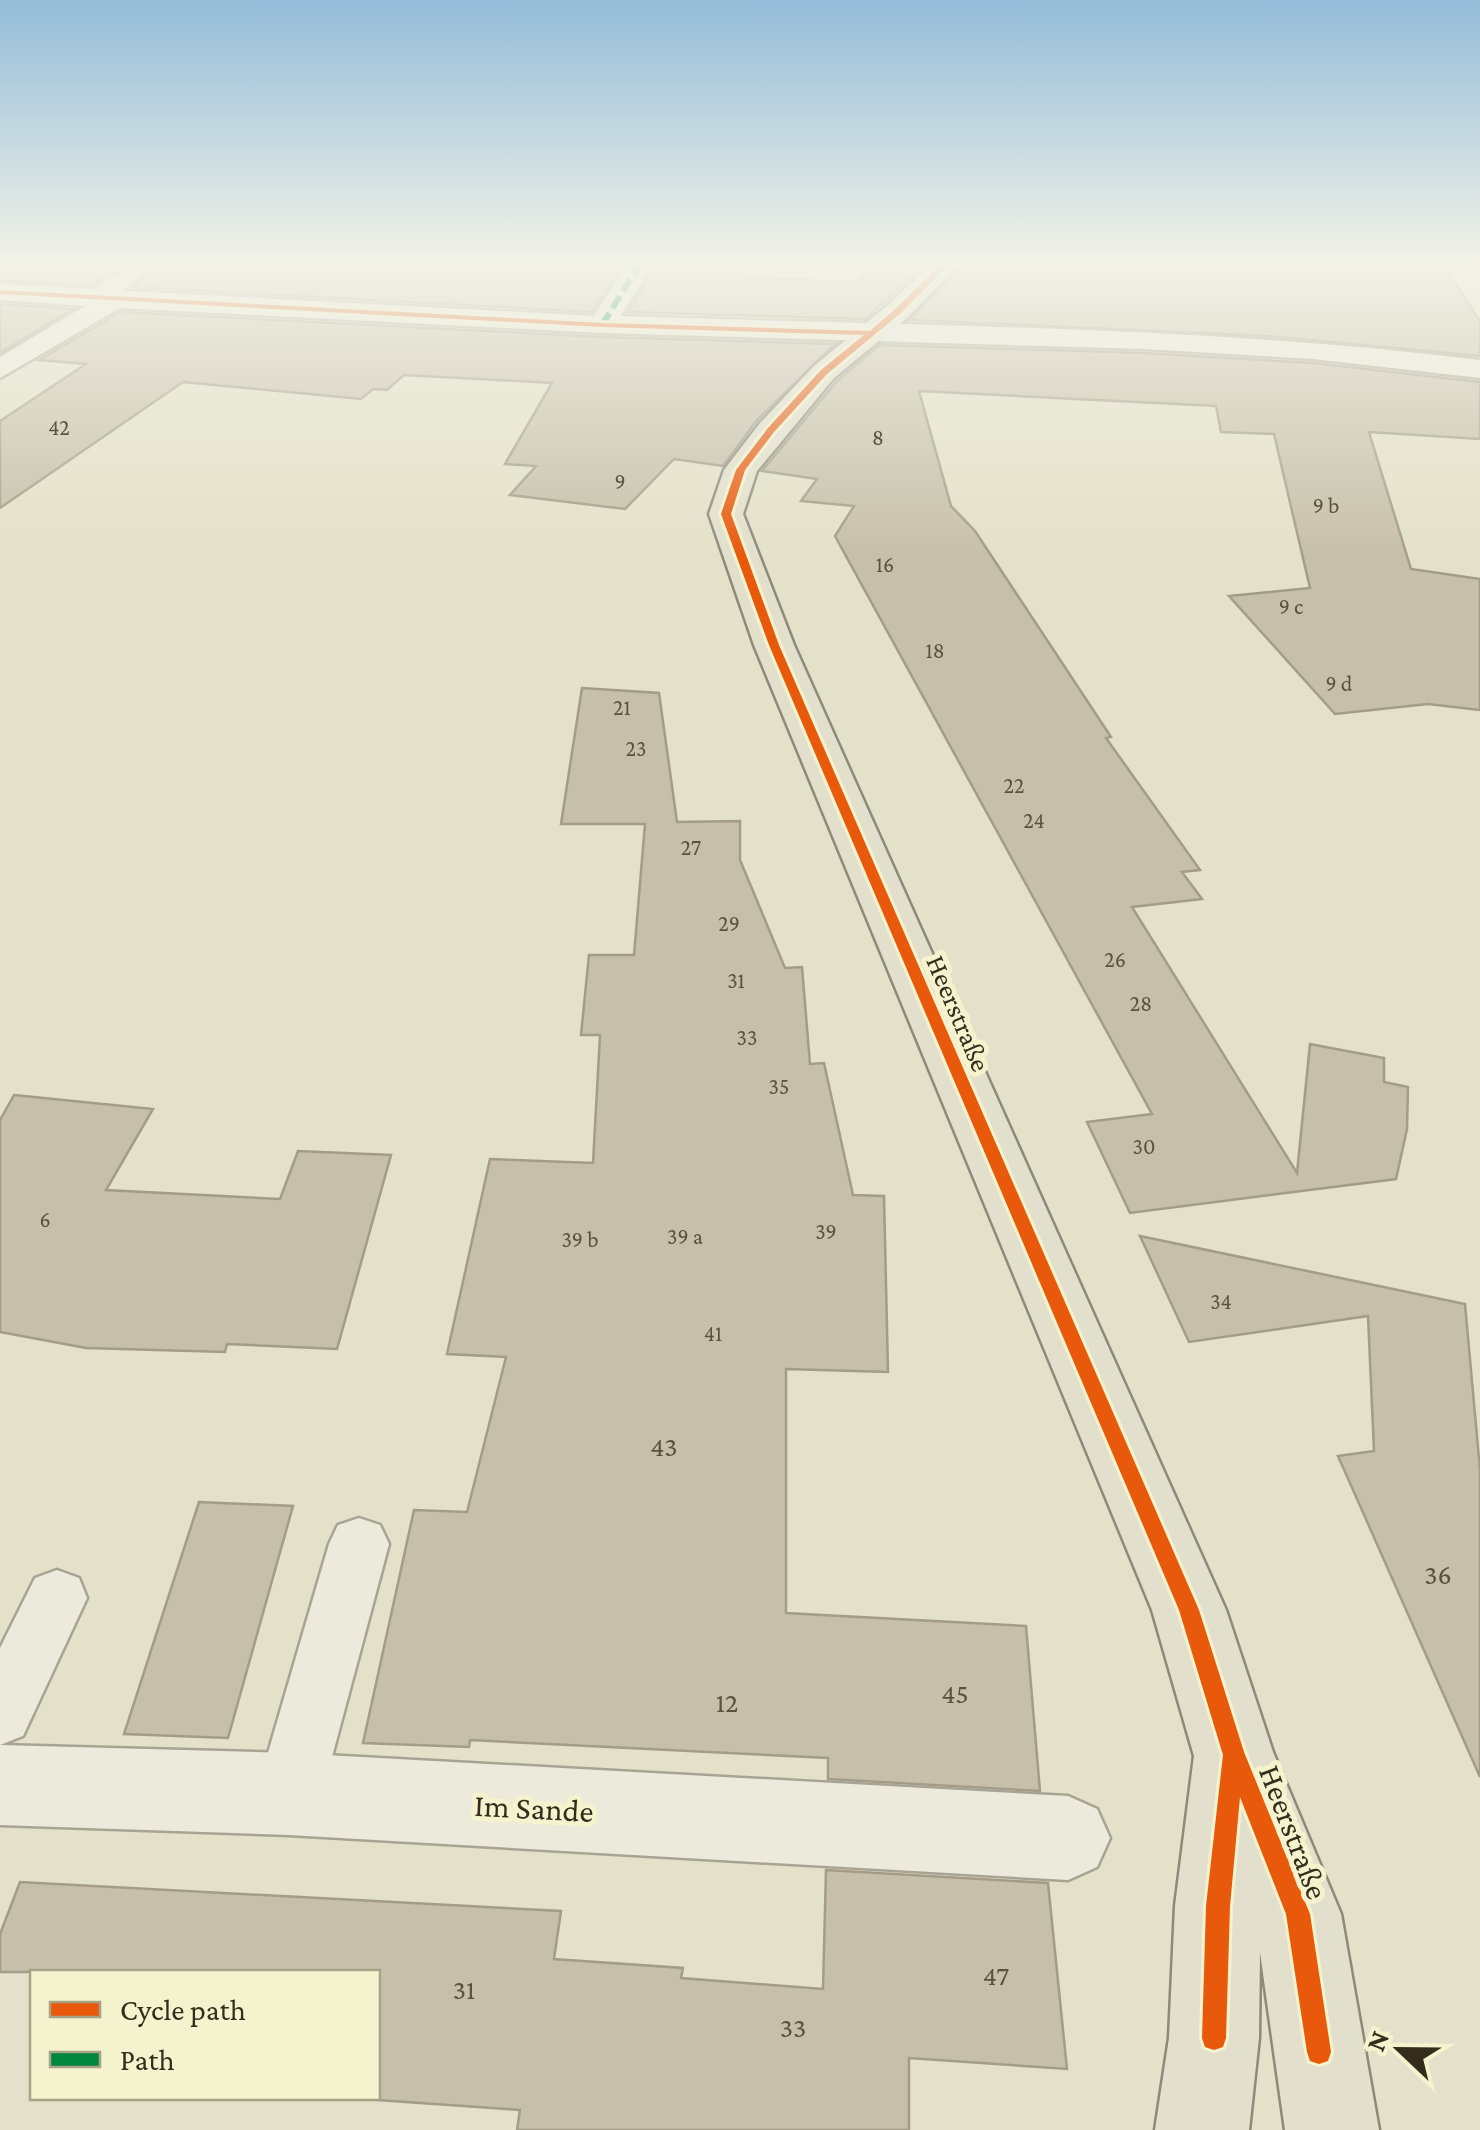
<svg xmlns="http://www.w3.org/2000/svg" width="1480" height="2130" font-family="'Crimson Pro',serif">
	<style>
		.building { fill: #c6bfaa; stroke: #a39c89; stroke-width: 2.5 }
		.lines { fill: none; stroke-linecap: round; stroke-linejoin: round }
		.lane-casing { stroke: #a8a493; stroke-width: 5 }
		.street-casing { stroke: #a8a493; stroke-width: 5 }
		.primary-casing { stroke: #8d8a7a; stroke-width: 5 }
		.lane { fill: #ebeadb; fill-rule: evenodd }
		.street { fill: #ebeadb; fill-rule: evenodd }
		.primary { fill: #e2e0cc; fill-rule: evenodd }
		.quiet { stroke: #00873e; stroke-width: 6; stroke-dasharray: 14 6; stroke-linecap: butt }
		.cycleway-casing { stroke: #f5f2ce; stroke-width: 6 }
		.cycleway { fill: #e8590c; fill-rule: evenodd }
		.labels { text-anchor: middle; stroke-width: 10; stroke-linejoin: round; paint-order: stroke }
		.number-label { font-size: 22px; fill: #595240 }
		.street-label { font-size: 28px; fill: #352d1c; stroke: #f5f2ce }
		.near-number-label { font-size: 28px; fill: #595240 }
		.near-street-label { font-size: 32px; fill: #352d1c; stroke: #f5f2ce }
	</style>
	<rect width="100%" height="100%" fill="#e3e1c9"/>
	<g class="building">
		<path d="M0,260h133l-40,25 -93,-5z"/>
		<path d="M168,260l279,4 2,-4h176l-33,52 -460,-25z"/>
		<path d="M659,260h88l-7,17 118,5 20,-22h52l-65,59 -237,-7z"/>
		<path d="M967,260h473l40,61v35l-214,-20 -356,-16z"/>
		<path d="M0,304l73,5 -73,44z"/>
		<path d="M121,312l481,25 233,7 -78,76 -34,46 -49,-7 -49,50 -115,-14 26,-29 -31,-2 47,-81 -148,-8 -17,15 -14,-1 -12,10 -178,-17 -183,126v-87l86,-57 -47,-4z"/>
		<path d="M880,345l265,8 168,10 167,19v57l-111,-7 42,137 69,10v131l-52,-6 -93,10 -106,-118 81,-8 -36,-154 -53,-2 -5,-26 -297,-15 32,115 24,25 136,206 -5,1 94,132 -18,2 20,27 -70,8 165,266 13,-129 74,14v24l24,5 -1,42 -11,50 -266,34 -43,-91 65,-8 -317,-578 19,-30 -53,-5 16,-22 -55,-8 75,-90z"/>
		<path d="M582,688l77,5 18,129 63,-1v39l45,108 17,-1 8,97 14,-1 29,132 31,1 4,176 -102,-3v244l240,13 14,165 -212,-12v-21l-358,-18 -1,7 -106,-4 51,-233 53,2 39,-155 -59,-3 43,-195 103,4 7,-128h-19l8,-80h45l11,-131h-84z"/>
		<path d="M14,1095l139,14 -47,81 174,9 18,-48 93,4 -54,194 -110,-5 -2,8 -139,-4 -86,-16v-212z"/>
		<path d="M1140,1236l325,68 15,166v307l-142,-321 36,-5 -6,-135 -179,26z"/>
		<path d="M199,1502l94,4 -65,232 -104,-4z"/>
		<path d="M826,1870l222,13 19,186 -158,-11v72h-392l3,-20 -142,-10v-128h-378v-38l20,-52 541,29 -7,48 129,9 -2,10 142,11z"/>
	</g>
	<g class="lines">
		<g class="lane-casing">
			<g id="lane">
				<path d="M140,260h24l-62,44h-16l-3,-5 3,-5z"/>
				<path d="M359,1518l21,7 9,19 -67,250 -9,23 -24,10 -24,-10 -9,-23 73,-250 9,-19z"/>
				<path d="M57,1570l22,8 8,20 -64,138 -23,9v-97l35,-70z"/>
			</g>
		</g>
		<g class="street-casing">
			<g id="street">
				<path d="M629,260h26l-34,56c287,10 574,9 859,44v18l-167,-19 -168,-10 -543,-16 -482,-25 -120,70v-21l85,-51 -85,-6v-16l594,32z"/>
				<path d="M0,1745l289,8 779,43 29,13 13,29 -13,29 -29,13 -779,-45 -289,-10z"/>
			</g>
		</g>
		<g class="primary-casing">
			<path id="primary" d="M935,260h28l-55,57 -74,61 -77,93 -14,43 51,131 432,965 47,142 68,162 38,216h-94l-25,-178 -1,86 -10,92h-94l14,-92 6,-132 19,-150 -42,-146 -398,-965 -45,-131 15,-44 36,-47 54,-57 74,-61z"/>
		</g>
		<use href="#lane" class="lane"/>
		<use href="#street" class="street"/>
		<use href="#primary" class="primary"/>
		<path class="quiet" d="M602,325l40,-65"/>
		<g class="cycleway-casing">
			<path id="cycleway" d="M946,260h7l-52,53 -74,61 -53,58 -29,38 -14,44 48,131 420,965 45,142 66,162 21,138 -3,9 -9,3 -9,-3 -3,-9 -21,-138 -46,-117 -10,109 -4,132 -3,9 -9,3 -9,-3 -3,-9 4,-132 17,-151 -44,-145 -410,-965 -48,-131 15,-44 32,-42 53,-58 43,-35 -262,-8 -602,-33v-4l602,33 268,8 25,-22z"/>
		</g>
		<use href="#cycleway" class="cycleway"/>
	</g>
	<linearGradient id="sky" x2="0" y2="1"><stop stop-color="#94bcd8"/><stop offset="0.47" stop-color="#f2f2e7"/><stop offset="1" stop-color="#f2f2e7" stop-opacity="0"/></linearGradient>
	<rect width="1480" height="558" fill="url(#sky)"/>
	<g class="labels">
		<g class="number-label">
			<text x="59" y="435">42</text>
			<text x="878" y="445">8</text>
			<text x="620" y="489">9</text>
			<text x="1326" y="513">9 b</text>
			<text x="885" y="572">16</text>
			<text x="1291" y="614">9 c</text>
			<text x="935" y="658">18</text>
			<text x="1339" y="691">9 d</text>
			<text x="622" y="715">21</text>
			<text x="636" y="756">23</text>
			<text x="1014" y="793">22</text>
			<text x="1034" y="828">24</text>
			<text x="691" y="855">27</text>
			<text x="729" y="931">29</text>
			<text x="1115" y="967">26</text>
			<text x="736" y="988">31</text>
			<text x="1141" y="1011">28</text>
			<text x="747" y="1045">33</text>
			<text x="779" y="1094">35</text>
			<text x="1144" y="1154">30</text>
			<text x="45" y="1227">6</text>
			<text x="826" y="1239">39</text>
			<text x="685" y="1244">39 a</text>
			<text x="580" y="1247">39 b</text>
			<text x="1221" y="1309">34</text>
			<text x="713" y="1341">41</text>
		</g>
		<g class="street-label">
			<text transform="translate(959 1013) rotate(67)" y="10">Heerstraße</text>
		</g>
		<g class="near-number-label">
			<text x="664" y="1456">43</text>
			<text x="1438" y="1584">36</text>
			<text x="955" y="1703">45</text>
			<text x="727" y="1712">12</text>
			<text x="996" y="1985">47</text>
			<text x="464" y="1999">31</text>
			<text x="793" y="2037">33</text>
		</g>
		<g class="near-street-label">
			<text transform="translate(534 1808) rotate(3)" y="11">Im Sande</text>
			<text transform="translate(1294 1832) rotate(69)" y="11">Heerstraße</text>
		</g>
	</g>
	<rect x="30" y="1970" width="350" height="130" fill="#f5f2ce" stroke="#a8a387" stroke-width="2.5"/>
	<rect x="50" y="2002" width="50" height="15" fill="#e8590c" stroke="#a8a387" stroke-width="2.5"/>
	<text x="120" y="2020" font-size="30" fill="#352d1c">Cycle path</text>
	<rect x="50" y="2052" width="50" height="15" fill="#00873e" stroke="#a8a387" stroke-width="2.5"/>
	<text x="120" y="2070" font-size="30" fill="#352d1c">Path</text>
	<g transform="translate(1400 2050) rotate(292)" stroke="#f5f2ce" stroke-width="8" paint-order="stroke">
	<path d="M0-8L18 38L0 25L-18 38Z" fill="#352d1c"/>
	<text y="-15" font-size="28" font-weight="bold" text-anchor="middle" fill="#352d1c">N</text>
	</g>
</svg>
